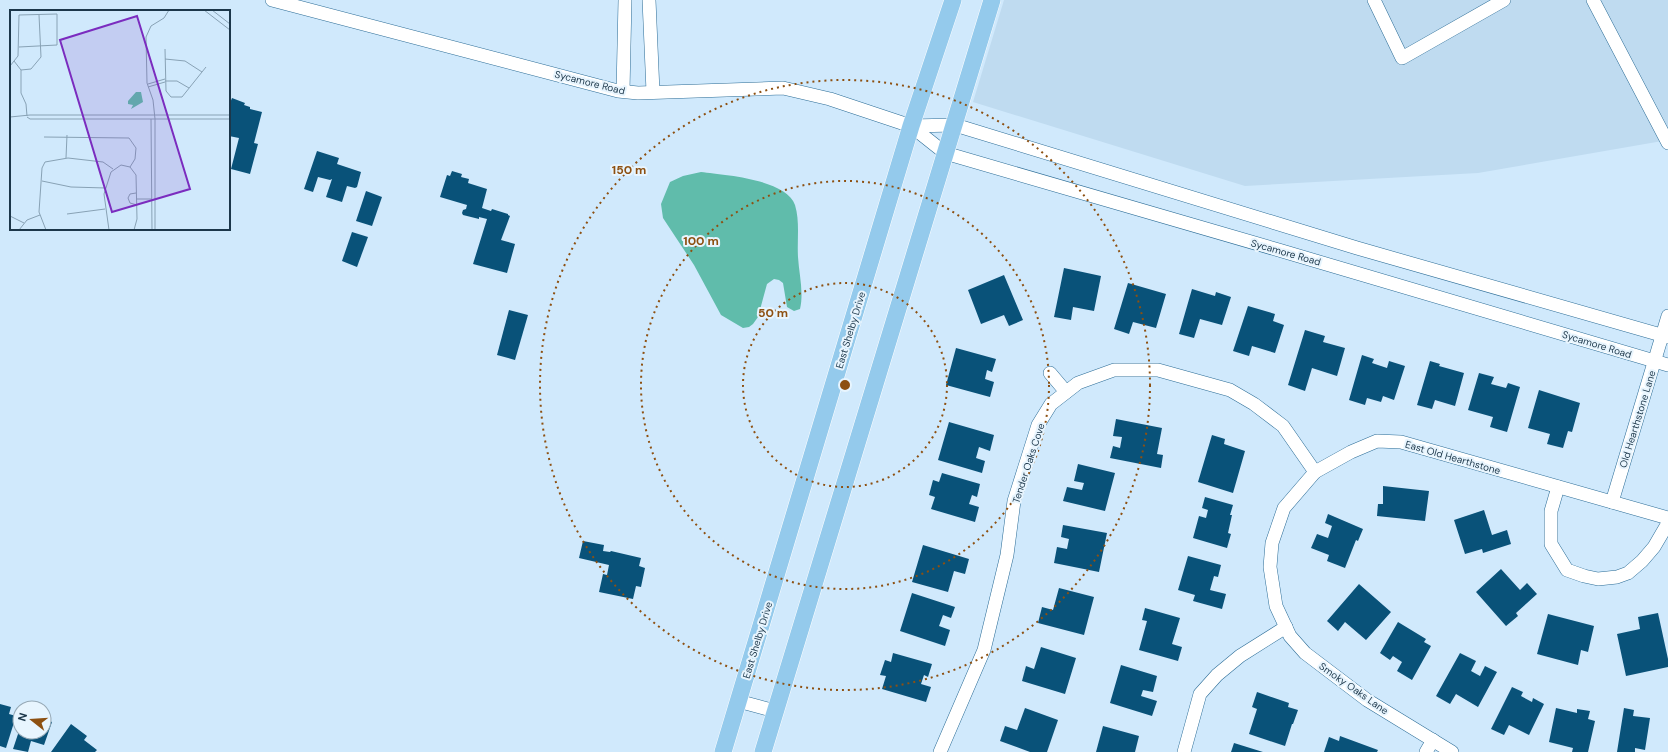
<svg xmlns="http://www.w3.org/2000/svg" width="1668" height="752" font-family="'DM Sans',sans-serif">
	<style>
		.built { fill: #bfdbf0 }
		.water { fill: #60bcab }
		.building { fill: #095279 }
		.lines { fill: none; stroke-linecap: round; stroke-linejoin: round }
		.minor-casing { stroke: #2c6d97; stroke-width: 14 }
		.major-casing { stroke: #fff; stroke-width: 18 }
		.minor { stroke: #fff; stroke-width: 13 }
		.major { stroke: #94caec; stroke-width: 17 }
		.ring { fill: none; stroke: #8d5011; stroke-width: 2; stroke-dasharray: 2 4 }
		.labels { text-anchor: middle; stroke-width: 4; stroke-linejoin: round; paint-order: stroke }
		.street-label { font-size: 10px; fill: #1c374a; stroke: #e8f5fe }
		.inset-road { fill: none; stroke: #88a2b5; stroke-width: 1 }
		.view { fill: #7b2cbf; fill-opacity: 0.15; stroke: #7b2cbf; stroke-width: 2 }
		.inset-edge { fill: none; stroke: #1c374a; stroke-width: 2 }
		.centre { fill: #8d5011; stroke: #e8f5fe; stroke-width: 2 }
		.ring-label { font-size: 12px; text-anchor: middle; font-weight: bold; fill: #8d5011; stroke: #e8f5fe; stroke-width: 4; stroke-linejoin: round; paint-order: stroke }
	</style>
	<rect width="100%" height="100%" fill="#d0e9fc"/>
	<path class="built" d="M1004,0h664v140l-190,33 -233,13 -272,-84z"/>
	<path class="water" d="M701,172c23,3 85,7 94,33 5,16 2,35 3,52 1,17 6,35 2,52l-6,2 -7,-4 -4,-24 -4,-3 -5,-1 -7,5 -9,33 -5,7 -4,3 -6,1 -22,-13 -27,-50 -31,-47 -2,-14 9,-22 13,-6z"/>
	<g class="building">
		<path d="M232,98l13,5 -1,2 6,2v2l12,3 -8,31 4,1 -8,30 -19,-5 8,-31 -10,-2v-34l1,1z"/>
		<path d="M317,151l22,7 -2,6 24,8 -4,15 -2,1 -8,-2 -5,16 -16,-5 6,-18 -2,1 -12,-3 -5,15 -9,-3z"/>
		<path d="M452,171l10,3 -1,3 8,2 -1,4 19,6 -5,19 9,3 1,-2 16,5v1l2,1 -9,24 14,4 -8,29 -34,-9 14,-45 -8,-2v2l-16,-4 -1,-2 1,-3 3,-1 1,-4 -27,-8 7,-22 3,1z"/>
		<path d="M366,191l16,6 -10,29 -16,-5z"/>
		<path d="M352,232l16,5 -11,30 -15,-6z"/>
		<path d="M1064,268l37,8 -7,35 -21,-4 -2,13 -17,-3z"/>
		<path d="M1004,275l19,45 -14,6 -5,-11 -23,9 -13,-34z"/>
		<path d="M1128,283l38,11 -10,34 -23,-6 -4,12 -15,-5z"/>
		<path d="M1192,289l23,7 1,-4 15,5 -9,28 -22,-6 -6,19 -15,-4z"/>
		<path d="M1248,306l27,8 -2,7 11,4 -9,28 -23,-7 -3,10 -16,-5z"/>
		<path d="M509,310l19,5 -13,45 -18,-5z"/>
		<path d="M1305,330l20,6 -2,6 22,6 -8,28 -25,-8 -7,23 -17,-6z"/>
		<path d="M956,348l40,11 -4,13 -5,-2 -2,9 9,3 -4,15 -44,-12z"/>
		<path d="M1362,355l12,4 -2,4 15,5 2,-7 16,5 -11,34 -11,-4 -2,6 -14,-4 -2,7 -16,-5z"/>
		<path d="M1430,361l10,3 -1,2 25,7 -9,33 -20,-6 -3,9 -15,-4z"/>
		<path d="M1479,373l15,4 -3,7 15,4 2,-5 12,4 -13,45 -17,-5 3,-10 -25,-7z"/>
		<path d="M1539,390l41,13 -8,29 -4,-1 -5,17 -16,-4 3,-10 -22,-6z"/>
		<path d="M1116,419l46,9 -5,26 6,1 -2,13 -51,-10 3,-12 7,2 2,-11 -9,-1z"/>
		<path d="M949,422l45,13 -4,16 -11,-4 -3,11 9,3 -3,12 -44,-13z"/>
		<path d="M1212,435l13,4 -1,5 21,7 -12,42 -35,-11z"/>
		<path d="M1078,464l37,9 -10,38 -42,-10 4,-14 15,3 2,-7 -10,-2z"/>
		<path d="M942,473l38,11 -3,13 -5,-2 -3,9 10,3 -4,15 -44,-13 4,-12 -6,-2 4,-15 6,2z"/>
		<path d="M1383,486l46,5 -4,30 -48,-5 1,-12h5z"/>
		<path d="M1205,497l28,8 -3,10h2l-4,18 3,1 -4,14 -34,-10 6,-22 7,2 2,-8 -6,-2z"/>
		<path d="M1484,510l8,25 15,-5 4,14 -28,9 -1,-4 -17,5 -11,-34z"/>
		<path d="M1328,514l35,15 -5,12 -2,-1 -11,28 -18,-7 2,-6 -18,-7 6,-14 11,4 4,-12 -7,-3z"/>
		<path d="M1063,525l44,8 -8,39 -45,-9 3,-16 10,2 2,-10 -8,-2z"/>
		<path d="M583,541l21,4 -1,6 7,1 1,-1 30,7 -2,8 6,2 -4,19 -5,-1 -3,13 -34,-7 4,-18 4,1 2,-10 -30,-7z"/>
		<path d="M923,545l46,14 -4,15 -11,-3 -6,21 -36,-10z"/>
		<path d="M1188,556l33,9 -3,12 -4,-1 -4,14 16,4 -4,15 -29,-8 2,-6 -17,-5z"/>
		<path d="M1501,569l19,21 7,-7 10,11 -21,19 2,3 -12,10 -30,-34z"/>
		<path d="M1359,584l32,28 -25,28 -21,-18 -7,9 -11,-10z"/>
		<path d="M1059,588l35,9 -10,38 -46,-12 4,-16 11,3z"/>
		<path d="M912,593l43,14 -4,11 -8,-3 -4,11 11,4 -5,16 -45,-15z"/>
		<path d="M1145,608l35,10 -8,26 10,3 -4,14 -39,-11 8,-29 -5,-1z"/>
		<path d="M1658,613l10,46v8l-42,9 -9,-42 23,-5 -2,-12z"/>
		<path d="M1548,614l46,12 -6,26 -7,-2 -3,15 -41,-11z"/>
		<path d="M1398,622l28,17 -2,3 7,4 -19,34 -15,-9 5,-9 -9,-6 -3,4 -10,-7z"/>
		<path d="M1041,647l35,11 -11,36 -43,-13 4,-15 8,3z"/>
		<path d="M893,653l39,11 -4,13 -4,-2 -3,9 10,3 -5,15 -44,-13 4,-13 -6,-1 5,-15 6,2z"/>
		<path d="M1460,653l16,8 -5,10 9,5 5,-10 12,6 -19,35 -22,-13 -6,10 -14,-8z"/>
		<path d="M1121,665l36,11 -4,16 -10,-2 -2,6 16,5 -5,15 -42,-13z"/>
		<path d="M1512,687l11,5 -2,4 11,6 1,-4 11,6 -15,31 -20,-10 -5,10 -13,-6z"/>
		<path d="M1257,692l32,11 -1,4 10,3 -5,14h-1l-7,22 -36,-12 8,-25 -5,-2z"/>
		<path d="M0,704l11,3 -2,7 7,2 -10,32 -6,-2z"/>
		<path d="M1025,708l33,12 -11,32h-17l-30,-11 5,-15 12,4z"/>
		<path d="M1556,708l21,5v-4l13,2 -2,8 7,2 -7,31h-16l1,-4 -24,-6z"/>
		<path d="M1624,708l10,2 -1,6 17,2 -5,32 -10,-2v4h-18z"/>
		<path d="M44,719l8,3 -8,23 -13,-4 -3,11 -15,-3 7,-21v4h24z"/>
		<path d="M71,724l16,12 -3,4 13,10 -2,2h-44z"/>
		<path d="M1103,726l36,10 -4,16h-39z"/>
		<path d="M1340,736l38,14 -1,2h-53l5,-15 10,4z"/>
		<path d="M1234,743l29,9h-32z"/>
	</g>
	<g class="lines">
		<g class="minor-casing">
			<g id="minor">
				<path d="M272,0l346,91 20,2 145,-5 47,11 81,27 44,-1 402,123 311,89"/>
				<path d="M649,0l4,92"/>
				<path d="M1374,0l28,58 102,-58"/>
				<path d="M1593,0l75,143"/>
				<path d="M623,91l2,-91"/>
				<path d="M911,126l34,27 337,98 386,114"/>
				<path d="M1050,373l16,19"/>
				<path d="M1558,487l-7,24v33l16,26 17,6 14,3 19,-2 11,-4 14,-12 12,-14 14,-24"/>
				<path d="M1612,502l56,-186"/>
				<path d="M738,701l37,10"/>
				<path d="M940,752l44,-102 23,-95 7,-54 24,-76 13,-21 27,-21 36,-13h44l72,20 24,14 29,22 32,46"/>
				<path d="M1184,752l16,-58 17,-19 23,-19 46,-29"/>
				<path d="M1426,752l7,-12"/>
				<path d="M1452,752l-85,-52 -62,-47 -15,-17 -14,-30 -6,-39 2,-24 12,-35 31,-36 36,-20 26,-11 24,1 267,76"/>
			</g>
		</g>
		<g class="major-casing">
			<g id="major">
				<path d="M723,752l188,-626 42,-126"/>
				<path d="M763,752l229,-752"/>
			</g>
		</g>
		<use href="#minor" class="minor"/>
		<use href="#major" class="major"/>
	</g>
	<g class="ring">
		<circle cx="845" cy="385" r="102"/>
		<circle cx="845" cy="385" r="204"/>
		<circle cx="845" cy="385" r="305"/>
	</g>
	<g class="labels">
		<g class="street-label">
			<text transform="translate(590 82) rotate(14)" y="4">Sycamore Road</text>
			<text transform="translate(1286 252) rotate(16)" y="4">Sycamore Road</text>
			<text transform="translate(850 330) rotate(-73)" y="4">East Shelby Drive</text>
			<text transform="translate(1597 344) rotate(17)" y="4">Sycamore Road</text>
			<text transform="translate(1637 419) rotate(-73)" y="4">Old Hearthstone Lane</text>
			<text transform="translate(1453 457) rotate(16)" y="4">East Old Hearthstone</text>
			<text transform="translate(1028 463) rotate(-72)" y="4">Tender Oaks Cove</text>
			<text transform="translate(757 640) rotate(-73)" y="4">East Shelby Drive</text>
			<text transform="translate(1354 688) rotate(35)" y="4">Smoky Oaks Lane</text>
		</g>
	</g>
	<g transform="translate(10 10)">
		<rect width="220" height="220" fill="#d0e9fc"/>
		<path d="M126,82h5l2,10 -12,7 2,-4 -5,-1v-3z" fill="#60bcab"/>
		<path class="inset-road" d="M194,0l26,20M202,0l18,14M155,39l1,42 5,6h11l24,-30M155,49l20,2 17,11M4,51l7,9v23l5,11 1,12M0,56l8,-10 1,-41 38,-1v31l-38,2M11,60l10,-1 10,-12 -2,-42M155,71h12l12,7M138,74l17,-5M138,77l17,-5M0,107l20,-2h200M17,107l3,2h200M141,109l1,111M34,127l85,1 7,10 -1,11 -5,8M56,148l1,-23M32,171l29,6 35,1M126,183l-6,1 -2,4 2,5 7,2M126,189h16M57,204l38,-5M0,206l14,7M9,220l8,-10 13,-5M36,220l-7,-18 3,-44 3,-6 23,-4 35,4 10,7M99,220l-5,-36 7,-22 10,-7 9,2 6,8 1,44 -3,11M145,220v-111l-2,-19 -6,-17 -1,-46 5,-11 13,-8 5,-8"/>
		<path class="view" d="M127,6l53,173 -78,23 -52,-172z"/>
		<rect width="220" height="220" class="inset-edge"/>
	</g>
	<circle cx="845" cy="385" r="6" class="centre"/>
	<g class="ring-label">
		<text x="629" y="174">150 m</text>
		<text x="701" y="245">100 m</text>
		<text x="773" y="317">50 m</text>
	</g>
	<g transform="translate(32 720) rotate(287)"><circle r="19" fill="#e8f5fe" stroke="#96a9b6"/>
	<path d="M0-3L7 15L0 10L-7 15Z" fill="#8d5011"/>
	<text y="-6" font-size="11" font-weight="bold" text-anchor="middle" fill="#1c374a">N</text>
	</g>
</svg>
